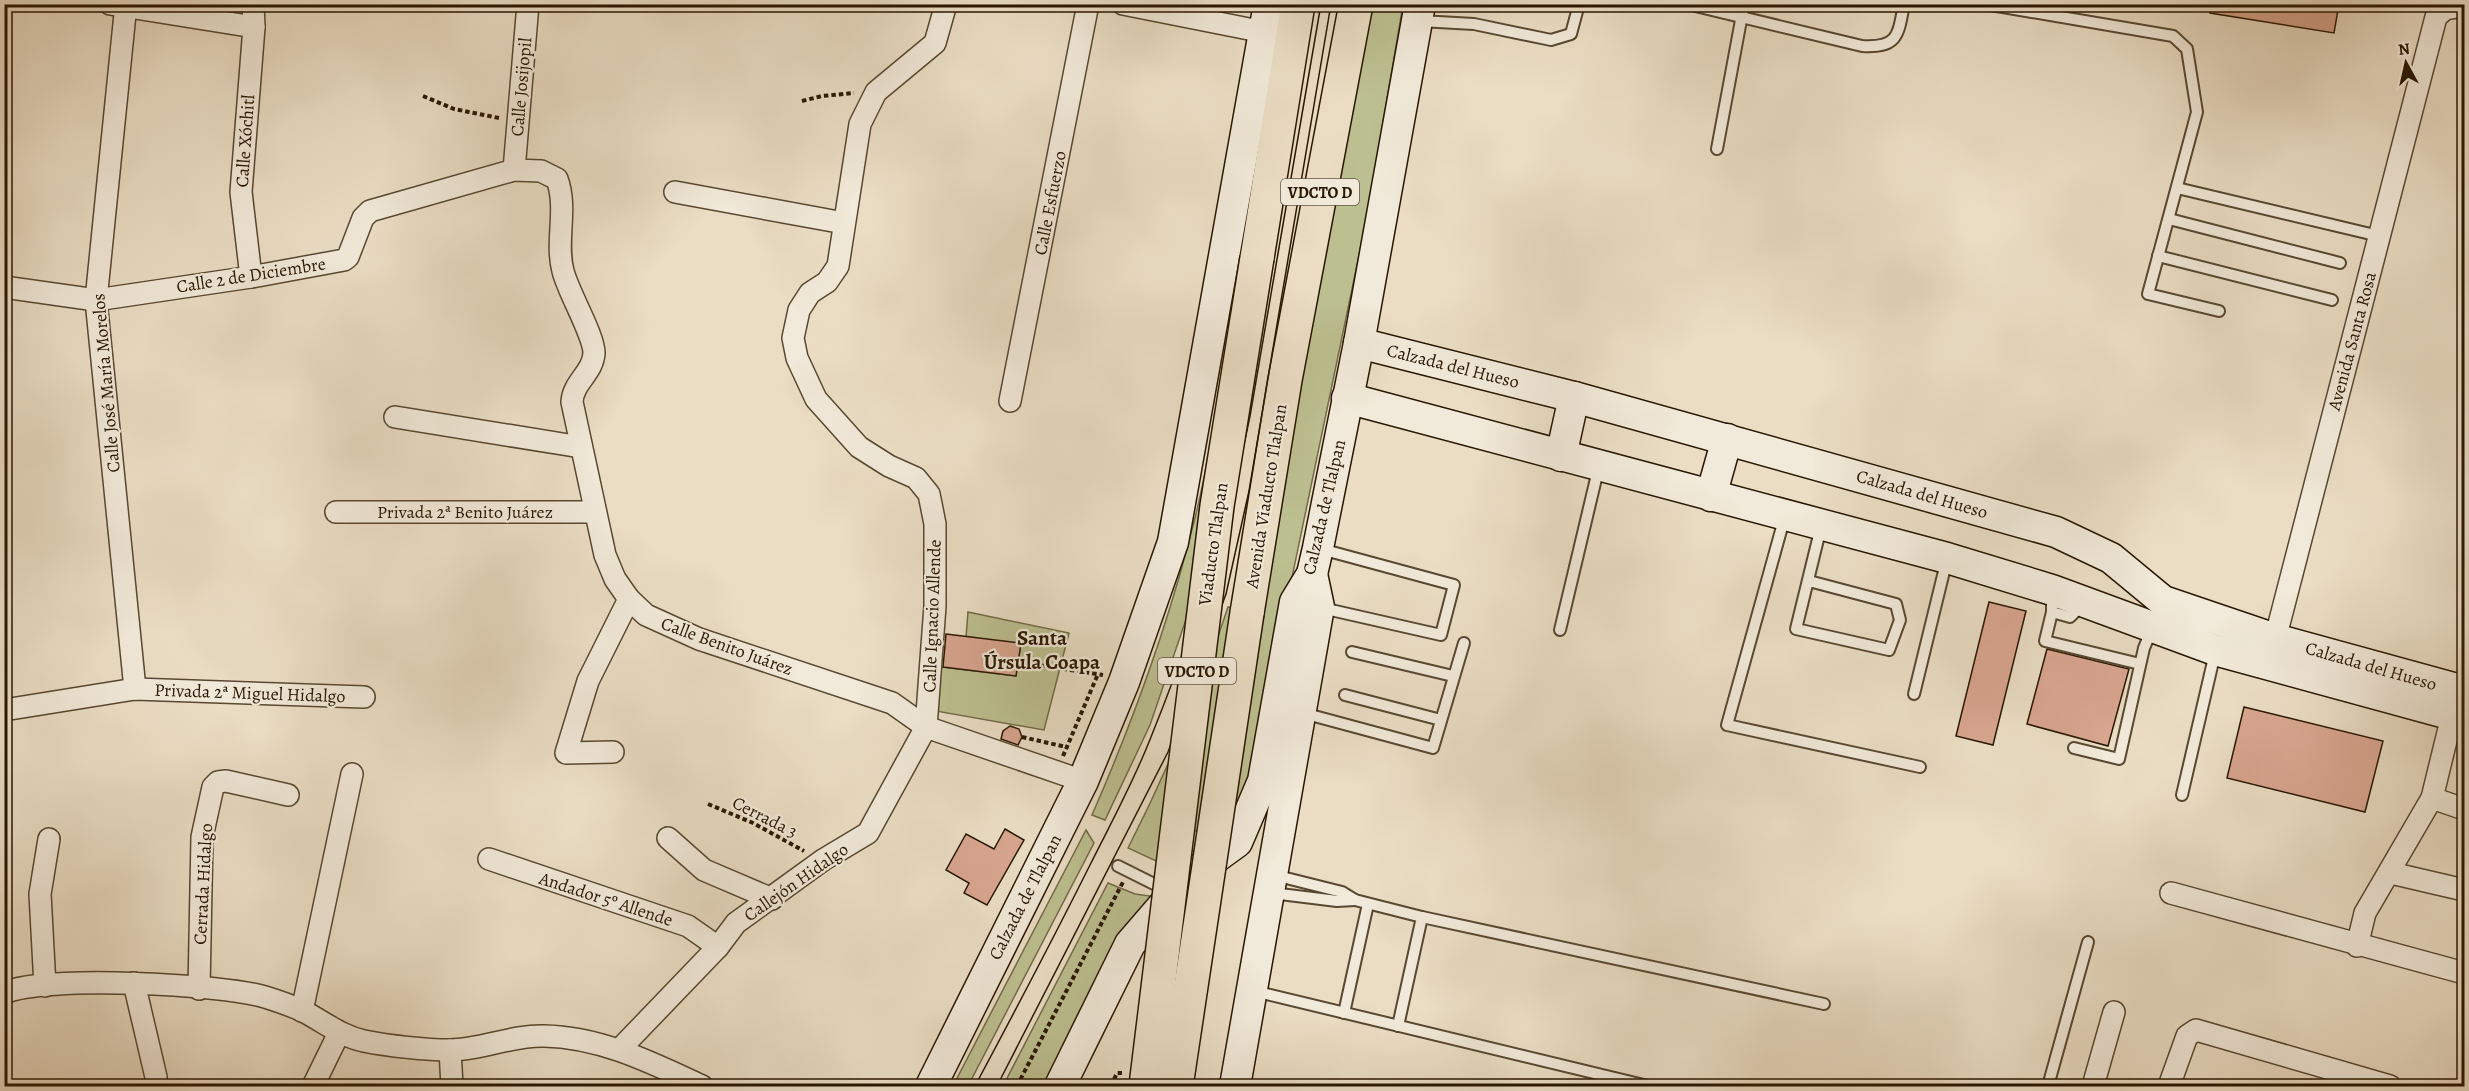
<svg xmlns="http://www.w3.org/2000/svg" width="2469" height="1091" font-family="Alegreya,serif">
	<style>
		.green { fill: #bcbf90; stroke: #726b48; stroke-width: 1.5 }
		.building { fill: #d8a58f; stroke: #281700; stroke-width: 1.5 }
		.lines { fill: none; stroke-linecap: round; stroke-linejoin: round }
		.lane-casing { stroke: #584831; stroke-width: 14 }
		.street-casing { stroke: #584831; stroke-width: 24 }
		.secondary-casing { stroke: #281700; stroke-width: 33 }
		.highway-casing { stroke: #281700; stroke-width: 36 }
		.path { stroke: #281700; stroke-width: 4; stroke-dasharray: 4.5 3; stroke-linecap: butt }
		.lane { stroke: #f1e9d9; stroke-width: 10 }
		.street { stroke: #f1e9d9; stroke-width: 21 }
		.secondary { stroke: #f1e9d9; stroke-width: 30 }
		.highway { stroke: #eaddc4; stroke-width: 33 }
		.tram { stroke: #281700; stroke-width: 1.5 }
		.highway-bridge-casing { stroke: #281700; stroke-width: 36; stroke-linecap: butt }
		.highway-bridge { stroke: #eaddc4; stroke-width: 33 }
		.labels { text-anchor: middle; stroke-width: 4.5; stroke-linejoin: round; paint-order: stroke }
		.shield { fill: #f1e9d9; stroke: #645641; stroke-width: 1.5 }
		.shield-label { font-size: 16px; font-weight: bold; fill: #281700 }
		.street-label { font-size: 18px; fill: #281700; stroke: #f1e9d9 }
		.quarter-label { font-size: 21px; font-weight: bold; fill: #281700; stroke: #f1e9d9 }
	</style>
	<rect width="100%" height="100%" fill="#eaddc4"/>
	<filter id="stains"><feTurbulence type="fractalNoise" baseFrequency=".00333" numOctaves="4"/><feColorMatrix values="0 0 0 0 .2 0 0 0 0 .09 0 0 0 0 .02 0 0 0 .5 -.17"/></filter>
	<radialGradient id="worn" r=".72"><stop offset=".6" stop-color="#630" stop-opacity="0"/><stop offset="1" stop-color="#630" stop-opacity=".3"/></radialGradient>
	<g class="green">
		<path d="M1369,5h34l-36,212 -118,567 -28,54 -39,-11 -13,40 -41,-19c40,-78 73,-158 100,-241l31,7z"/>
		<path d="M1233,320l-25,235 -58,170 -45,95 -13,-5c42,-96 78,-196 103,-297 16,-65 26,-132 38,-198z"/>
		<path d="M968,612l101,21 -25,97 -114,-20 6,-44 80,10 5,-32 -55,-7z"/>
		<path d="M1086,830l8,13 -126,243h-15z"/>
		<path d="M1108,883l27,11 22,3 -105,189h-49z"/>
	</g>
	<g class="building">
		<path d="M2211,4h128l-5,29 -124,-20z"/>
		<path d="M1989,602l37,9 -33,134 -37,-9z"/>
		<path d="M946,634l75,9 -5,33 -73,-9z"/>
		<path d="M2047,649l82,20 -21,77 -81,-22z"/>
		<path d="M2244,707l139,34 -18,71 -138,-34z"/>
		<path d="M1010,726l9,3 3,8 -4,8 -17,-6 2,-8z"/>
		<path d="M1005,829l19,11 -37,65 -23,-12 5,-10 -23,-13 20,-36 28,15z"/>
	</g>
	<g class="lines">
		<g class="lane-casing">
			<g id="lane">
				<path d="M1687,4l175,42c36,2 36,-10 42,-42"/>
				<path d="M1985,4l188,32 14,13 10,63 -49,182 71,17"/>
				<path d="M1420,21l54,3 77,16 20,-6 8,-30"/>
				<path d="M1717,149l27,-145"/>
				<path d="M2177,188l202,48"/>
				<path d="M2169,219l171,44"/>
				<path d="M2158,256l174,44"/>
				<path d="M1785,516l-58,209 193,42"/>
				<path d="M1321,549l133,36 -13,50 -119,-27"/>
				<path d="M1809,581l87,23 4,16 -11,30 -93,-21 25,-102"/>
				<path d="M2052,592v20l-7,29 95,23"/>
				<path d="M2052,612l18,5 12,-12"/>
				<path d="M1560,630l39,-164"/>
				<path d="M1352,652l101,24"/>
				<path d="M1914,694l33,-135"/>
				<path d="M1345,695l96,25"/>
				<path d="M1303,713l130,35 31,-105"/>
				<path d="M2074,748l45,11 25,-111 8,-19"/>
				<path d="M2182,795l33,-142"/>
				<path d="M1118,866l48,24"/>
				<path d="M1274,875l68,17 13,8 67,17 -24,109"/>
				<path d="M1272,893l65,8 18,-1"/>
				<path d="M1422,917l402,87"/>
				<path d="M1254,991l394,95"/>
				<path d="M1344,1013l24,-109"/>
				<path d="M2048,1086l40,-144"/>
			</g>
		</g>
		<g class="street-casing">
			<g id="street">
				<path d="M110,4l144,23"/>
				<path d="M126,4l-30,296 39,389"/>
				<path d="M1123,4l141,28"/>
				<path d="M514,170l14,-166"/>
				<path d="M675,192l169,31"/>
				<path d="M251,277l-10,-85 13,-165 -1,-23"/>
				<path d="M4,287l92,13 155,-23 93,-17 4,-3 15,-39 7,-7 144,-41 27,1 16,8c11,30 -2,62 6,92 5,21 31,64 31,82 -1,20 -21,29 -22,49l33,153 10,24 14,20 17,16 53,24 193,64 34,24 157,54"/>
				<path d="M1010,401l78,-397"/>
				<path d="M395,417l186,30"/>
				<path d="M336,512h258"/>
				<path d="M2272,651l164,-634 9,-8 19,-3"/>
				<path d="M4,710l131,-21 229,8"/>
				<path d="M613,752l-47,1 22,-72 41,-82"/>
				<path d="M2432,798l32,11"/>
				<path d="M668,838l36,32 68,29"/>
				<path d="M489,859l199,67 30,21"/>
				<path d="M2391,873l73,17"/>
				<path d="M2171,893l293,80"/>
				<path d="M2357,946l8,-33 67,-115 20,-82"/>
				<path d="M134,983l22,94"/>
				<path d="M45,986l-5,-92 9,-55"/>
				<path d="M199,989l3,-152 11,-50 5,-5 8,-1 62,14"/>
				<path d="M4,993c39,-18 219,-9 261,4 13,4 27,9 38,14 21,11 38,25 61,30 25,5 61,9 86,9 31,0 62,-15 94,-14 57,1 108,27 158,50"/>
				<path d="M302,1011l50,-237"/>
				<path d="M620,1049l98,-102 18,-24 87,-63 45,-27 58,-106 9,-121v-82l-6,-30 -13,-16 -27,-12 -30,-19 -43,-48 -19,-41 -4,-20 6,-28 11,-17 17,-11 11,-16 22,-142 16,-32 59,-49 11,-39"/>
				<path d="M450,1050l2,36"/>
				<path d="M313,1086l26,-53"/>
				<path d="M2093,1086l21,-74"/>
				<path d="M2169,1086l18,-50 9,-6 194,56"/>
			</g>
		</g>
		<g class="secondary-casing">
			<g id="secondary">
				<path d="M1359,343l215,54 482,135 55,26 52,43 112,38 189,52"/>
				<path d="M1347,398l600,160 105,32 163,60 249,68"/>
				<path d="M1561,456l13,-59"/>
				<path d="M1711,496l16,-57"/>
				<path d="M931,1086l152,-305 41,-99 49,-140 96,-538"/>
				<path d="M1060,1086l70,-142 56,-65 51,-37 26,-61 32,-179 17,-28 6,-26 41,-205 61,-339"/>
				<path d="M1235,1086l84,-479 -7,-33"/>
			</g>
		</g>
		<g class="highway-casing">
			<g id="highway">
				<path d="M1257,258l41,-254"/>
				<path d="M1247,613l38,-233 71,-376"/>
			</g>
		</g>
		<g class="path">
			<path d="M423,96l31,13 45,9"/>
			<path d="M802,101l20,-5 32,-3"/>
			<path d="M1018,662l85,13"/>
			<path d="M1022,737l44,10"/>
			<path d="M1063,756l35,-82"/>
			<path d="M708,804l45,19 51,28"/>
			<path d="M1017,1086l106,-204"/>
			<path d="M1111,1086l6,-13h5"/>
		</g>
		<use href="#lane" class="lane"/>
		<use href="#street" class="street"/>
		<use href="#secondary" class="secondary"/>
		<use href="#highway" class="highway"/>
		<g class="tram">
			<path d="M975,1086c39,-73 78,-147 115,-221 21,-42 44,-84 61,-128 42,-104 77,-211 99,-321l71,-412"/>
			<path d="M997,1086l171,-334 58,-158 23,-103 82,-487"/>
		</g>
		<g class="highway-bridge-casing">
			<g id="highway-bridge">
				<path d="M1146,1086l71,-580 40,-248"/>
				<path d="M1176,1086l71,-473"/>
			</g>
		</g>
		<use href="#highway-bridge" class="highway-bridge"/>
	</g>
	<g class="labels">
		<g class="shield">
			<rect x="1281" y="179" width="78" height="26" rx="4.5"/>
			<rect x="1158" y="658" width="78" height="26" rx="4.5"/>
		</g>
		<g class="shield-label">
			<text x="1320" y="198">VDCTO D</text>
			<text x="1197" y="677">VDCTO D</text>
		</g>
		<g class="street-label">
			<text transform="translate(521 87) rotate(-85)" y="6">Calle Josijopil</text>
			<text transform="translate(245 141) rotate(-86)" y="6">Calle Xóchitl</text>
			<text transform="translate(1050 203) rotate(-79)" y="6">Calle Esfuerzo</text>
			<text transform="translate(251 275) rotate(-9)" y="6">Calle 2 de Diciembre</text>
			<text transform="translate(2352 341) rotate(-75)" y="6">Avenida Santa Rosa</text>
			<text transform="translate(1453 366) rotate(14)" y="6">Calzada del Hueso</text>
			<text transform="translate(106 383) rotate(-95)" y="6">Calle José María Morelos</text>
			<text transform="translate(1922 494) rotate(16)" y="6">Calzada del Hueso</text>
			<text transform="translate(1266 496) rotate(-81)" y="6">Avenida Viaducto Tlalpan</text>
			<text transform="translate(1324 507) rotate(-77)" y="6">Calzada de Tlalpan</text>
			<text x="465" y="518">Privada 2ª Benito Juárez</text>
			<text transform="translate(1213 544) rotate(-82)" y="6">Viaducto Tlalpan</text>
			<text transform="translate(932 616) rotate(-88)" y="6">Calle Ignacio Allende</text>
			<text transform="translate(727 646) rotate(20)" y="6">Calle Benito Juárez</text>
			<text transform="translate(2371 666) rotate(16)" y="6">Calzada del Hueso</text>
			<text transform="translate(250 693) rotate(2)" y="6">Privada 2ª Miguel Hidalgo</text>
			<text transform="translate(765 817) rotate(27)" y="6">Cerrada 3</text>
			<text transform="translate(796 882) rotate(-35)" y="6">Callejón Hidalgo</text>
			<text transform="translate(203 884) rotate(-87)" y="6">Cerrada Hidalgo</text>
			<text transform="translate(1025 897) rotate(-63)" y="6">Calzada de Tlalpan</text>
			<text transform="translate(606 899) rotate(18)" y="6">Andador 5º Allende</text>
		</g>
		<g class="quarter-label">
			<text x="1042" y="645">Santa<tspan x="1042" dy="24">Úrsula Coapa</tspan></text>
		</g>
	</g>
	<rect width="2469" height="1091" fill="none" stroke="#eaddc4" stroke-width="24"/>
	<rect x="6" y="6" width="2457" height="1079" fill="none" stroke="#281700" stroke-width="3"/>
	<rect x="12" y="12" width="2445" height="1067" fill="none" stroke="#281700" stroke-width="1.5"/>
	<g transform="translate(2406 63) rotate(352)" stroke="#f1e9d9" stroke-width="4.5" paint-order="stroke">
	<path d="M0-4.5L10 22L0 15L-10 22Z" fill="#281700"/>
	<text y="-9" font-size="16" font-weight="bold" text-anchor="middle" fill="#281700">N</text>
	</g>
	<rect width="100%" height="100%" filter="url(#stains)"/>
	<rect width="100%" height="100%" fill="url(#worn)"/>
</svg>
